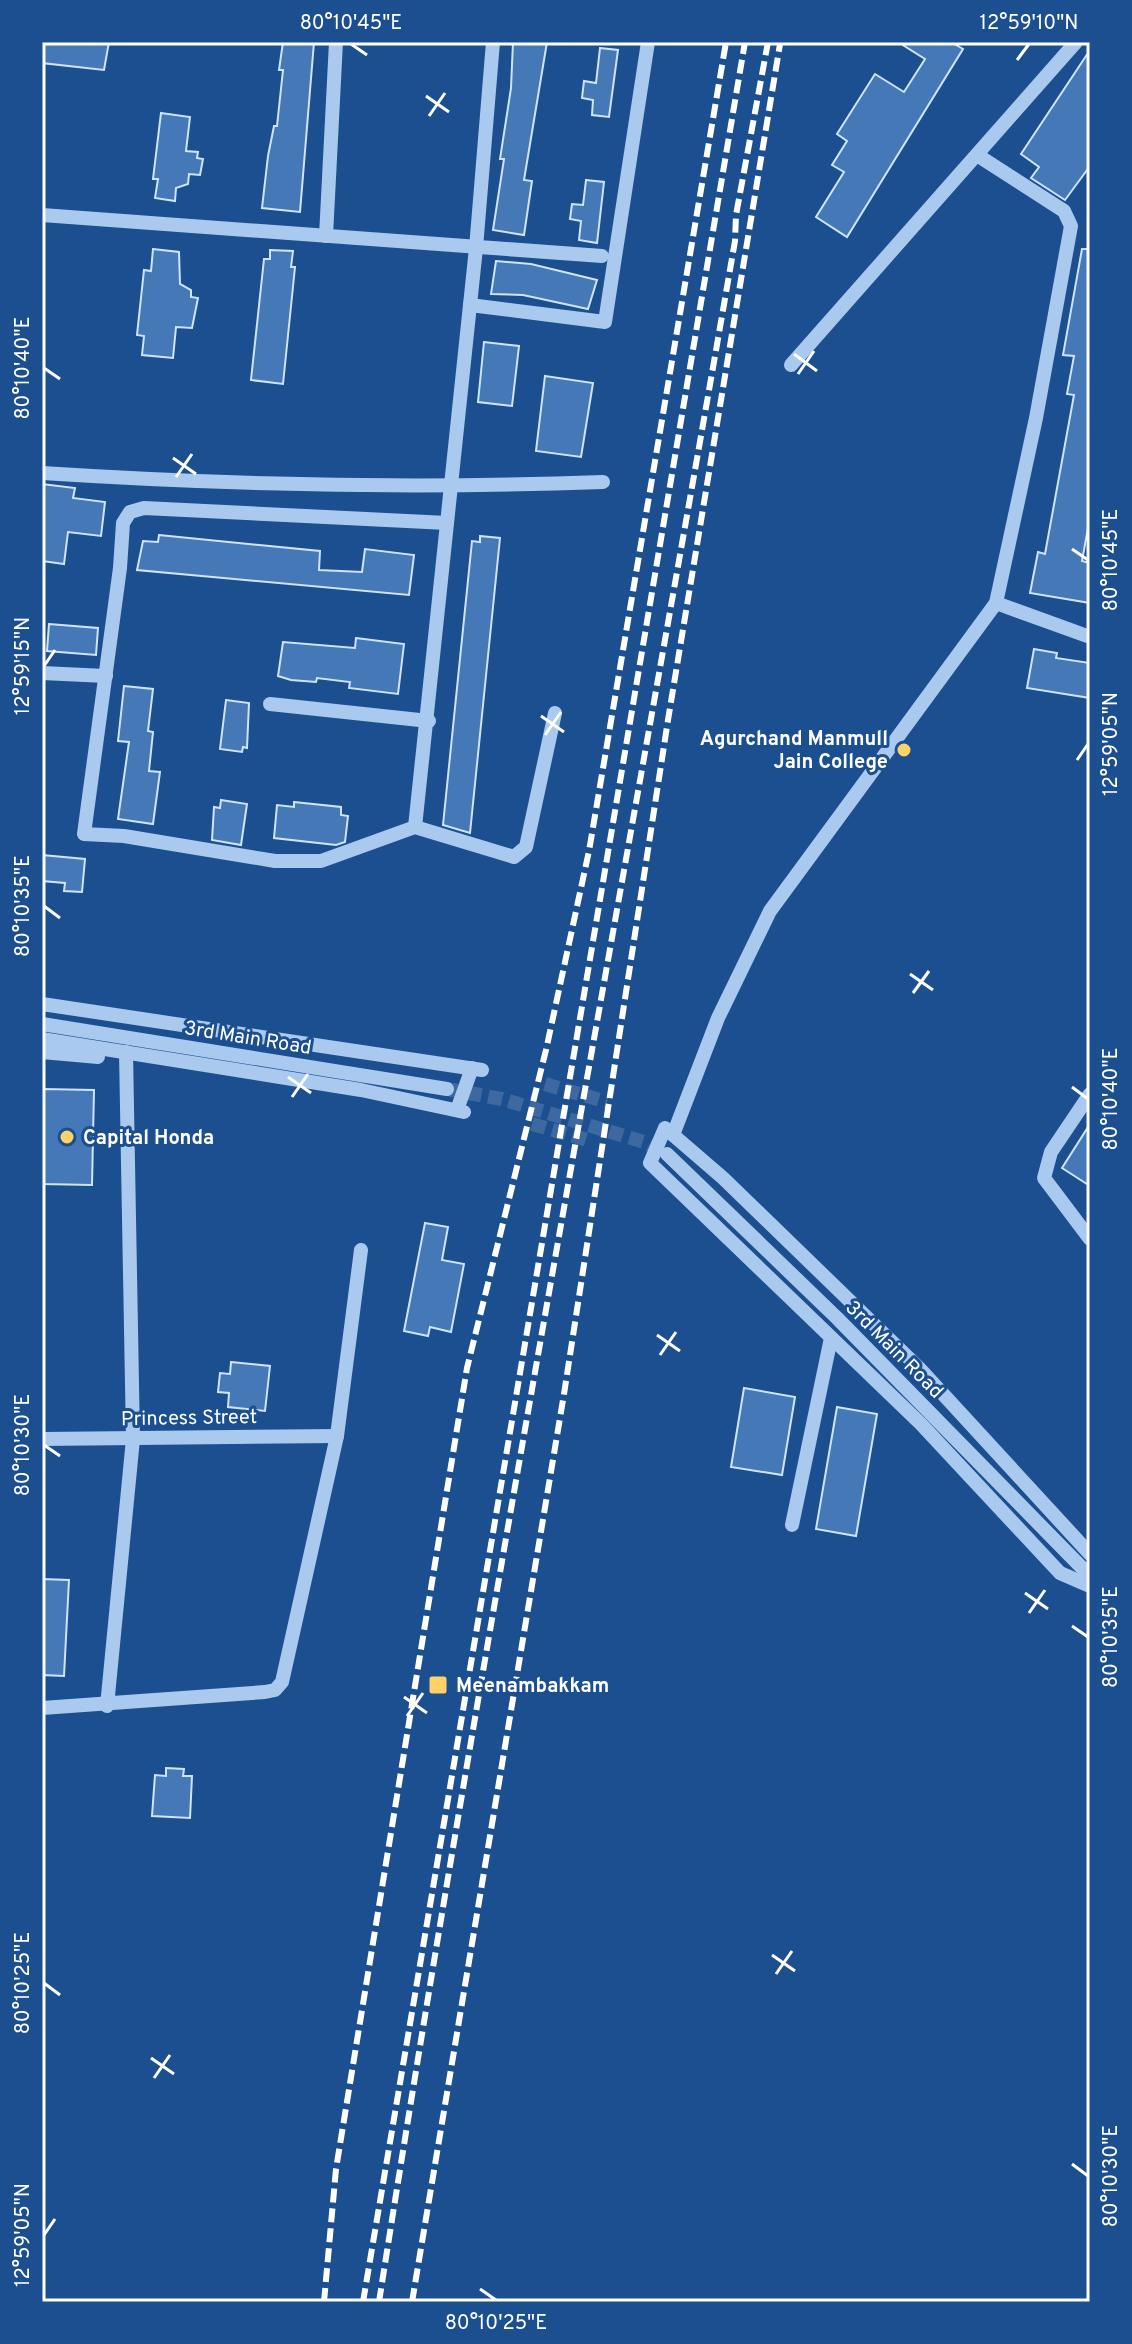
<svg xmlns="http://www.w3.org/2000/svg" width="1132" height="2344" font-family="Overpass,sans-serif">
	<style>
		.building { fill: #4478b7; stroke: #cfe3fa; stroke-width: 2 }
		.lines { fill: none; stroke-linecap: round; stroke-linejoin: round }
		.minor-tunnel { stroke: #3d69a0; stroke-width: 14; stroke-dasharray: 14 7; stroke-linecap: butt }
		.minor { stroke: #a9c9ee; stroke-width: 14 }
		.rail { stroke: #fff; stroke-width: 6; stroke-dasharray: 14 6; stroke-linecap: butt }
		.ticks { fill: none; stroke: #fff; stroke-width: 3 }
		.poi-dot { fill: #ffd166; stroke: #1b4f8f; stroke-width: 3 }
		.labels { text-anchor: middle; stroke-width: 6; stroke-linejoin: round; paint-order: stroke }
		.poi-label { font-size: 20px; font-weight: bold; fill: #fff; stroke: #1b4f8f; text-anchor: start }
		.street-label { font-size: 20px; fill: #fff; stroke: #1b4f8f }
		.neatline { fill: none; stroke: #fff; stroke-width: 3 }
		.ticks-label { font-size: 20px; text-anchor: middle; fill: #fff }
	</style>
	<rect width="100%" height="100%" fill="#1b4f8f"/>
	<g class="building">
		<path d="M42,42h67l-5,28 -62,-7z"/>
		<path d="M283,42h31l-14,170 -38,-4 6,-52 6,-30h3l6,-56h-4z"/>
		<path d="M513,42h34l-23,138 8,1 -8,54 -31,-5 11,-71h-4l11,-71z"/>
		<path d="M898,42h53l12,7 -116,188 -31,-20 28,-45 -12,-7 15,-24 -10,-7 38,-60 29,18 21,-33z"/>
		<path d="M600,48l18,2 -9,67 -17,-2 1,-15 -11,-2 2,-17 12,2z"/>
		<path d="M1090,50v116l-25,34 -34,-22 8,-11 -18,-13z"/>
		<path d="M161,113l29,4 -4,34 12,1 -1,6 6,1 -3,16 -11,-1 -1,10 -12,4 -1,13 -20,-3 3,-19h-5z"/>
		<path d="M586,180l18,2 -7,61 -18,-3 2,-19 -11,-2 2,-15 11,1z"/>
		<path d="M153,249l26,3 1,32 11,6v7l7,1 -6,30 -16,-1 -3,31 -31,-3 2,-19 -7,-1 7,-65 7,1z"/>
		<path d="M1082,249h8v268l-8,44 8,2v40l-60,-10 8,-41 7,2 29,-159 -7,-1 7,-38 -11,-1z"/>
		<path d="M270,250l23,1 -2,16h4l-12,117 -32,-4 13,-121h6z"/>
		<path d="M496,261l35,3 66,16 -9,29 -65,-14 -32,-1z"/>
		<path d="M484,342l35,4 -7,60 -34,-4z"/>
		<path d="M545,376l48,7 -12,74 -45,-6z"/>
		<path d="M42,484l33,4 -2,10 32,4 -4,34 -33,-4 -4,32 -22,-3z"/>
		<path d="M159,535l161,16 -1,19 43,2 3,-23 49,6 -5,40 -272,-25 6,-29 15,1z"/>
		<path d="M480,536l20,2 -30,295 -27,-8 29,-284 8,1z"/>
		<path d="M49,624l49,4 -2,27 -49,-4z"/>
		<path d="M356,638l48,6 -6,50 -49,-6 1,-6 -33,-4 -1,4 -25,-2 -13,-4 5,-34 72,6z"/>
		<path d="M1034,649l23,4 -1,5 34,5v35l-63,-10z"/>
		<path d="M124,686l29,3 -5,42 5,1 -4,39 11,1 -7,52 -35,-5 11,-77 -11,-1z"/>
		<path d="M226,700l23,3 -2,45 -4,-1 -1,5 -22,-3z"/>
		<path d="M221,800l26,4 -6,41 -29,-5 2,-33 6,1z"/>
		<path d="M294,802l47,5v8l7,1 -3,26 -9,3 -62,-7 3,-33 17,2z"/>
		<path d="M42,855l43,4 -3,33 -18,-1 1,-8 -23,-2z"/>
		<path d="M42,1089l52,1 -2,95 -50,-1z"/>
		<path d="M1090,1124v62l-28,-18z"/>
		<path d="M425,1223l23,4 -6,33 22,4 -13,68 -21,-5 -2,9 -24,-5z"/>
		<path d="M231,1362l39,4 -5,45 -37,-4 1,-14 -11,-1 2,-19 10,1z"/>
		<path d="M744,1388l51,9 -13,78 -51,-8z"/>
		<path d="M837,1407l40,7 -21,122 -40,-7z"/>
		<path d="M42,1579l27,1 -5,96 -22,-1z"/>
		<path d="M166,1768l18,1 -1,7h9l-2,42 -38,-2 3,-41 11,1z"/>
	</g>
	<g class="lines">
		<g class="minor-tunnel">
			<path d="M545,1084l62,18"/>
			<path d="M447,1089l55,10 142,43 21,11"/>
			<path d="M532,1124l59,17"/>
		</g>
		<g class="minor">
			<path d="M42,215l560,41"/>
			<path d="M326,236l10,-194"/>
			<path d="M470,305l135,17 43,-280"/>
			<path d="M791,365l285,-323"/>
			<path d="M42,473c187,12 373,16 561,9"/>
			<path d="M447,523l-303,-15 -14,4 -7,11 -3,45 -36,266 40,2 151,25h46l94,-34 99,30 12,-10 29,-134"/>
			<path d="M996,603l94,34"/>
			<path d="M42,673l64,3"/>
			<path d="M270,704l159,17"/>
			<path d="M415,827l61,-579 17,-206"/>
			<path d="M42,1004l440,66"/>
			<path d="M42,1024l405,65"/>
			<path d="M42,1039l319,51 103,22"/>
			<path d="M42,1052l56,5"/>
			<path d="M1090,1094l-39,58 -7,26 46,61"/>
			<path d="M457,1110l15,-42"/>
			<path d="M673,1135l45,-117 52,-107 226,-308 40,-185 35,-192 -7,-15 -87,-56"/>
			<path d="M667,1154l170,164 253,258"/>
			<path d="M42,1439l295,-3"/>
			<path d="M792,1525l39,-187"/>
			<path d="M1090,1554l-170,-185 -197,-191 -58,-50 -15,35 271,261 139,149 30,13"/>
			<path d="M107,1706l26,-267 -7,-387"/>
			<path d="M42,1708l223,-16 10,-2 7,-8 55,-246 24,-186"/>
		</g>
		<g class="rail">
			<path d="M324,2302l12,-133 131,-801 79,-318 43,-199 137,-809"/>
			<path d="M363,2302l382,-2260"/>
			<path d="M379,2302c108,-689 237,-1374 356,-2061l1,-26 32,-173"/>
			<path d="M412,2302l152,-908 104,-674 112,-676"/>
		</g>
	</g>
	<path class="ticks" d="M351,44l16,11M1017,60l12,-16M426,96l23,16M429,116l16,-23M794,354l23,17M44,368l16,11M798,374l16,-23M173,458l23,16M176,477l16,-23M1072,549l16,11M44,666l11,-16M541,716l23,16M545,735l16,-23M1077,760l11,-16M44,906l16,12M910,974l23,16M913,993l16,-22M288,1077l23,16M1072,1087l16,12M292,1097l16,-23M657,1335l23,16M660,1355l16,-23M44,1445l16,11M1025,1593l23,16M1029,1613l16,-23M1072,1626l16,11M404,1697l23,16M407,1716l16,-23M772,1955l23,16M776,1974l16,-23M44,1983l16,12M151,2058l23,16M154,2078l16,-23M1072,2164l16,12M44,2235l11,-16M480,2289l16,11"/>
	<g class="poi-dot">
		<circle cx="904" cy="750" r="8"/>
		<circle cx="67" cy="1137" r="8"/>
		<rect x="428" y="1675" width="20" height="20" rx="4"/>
	</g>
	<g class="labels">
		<g class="poi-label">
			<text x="888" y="745" text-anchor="end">Agurchand Manmull<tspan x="888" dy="23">Jain College</tspan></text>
			<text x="83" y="1144">Capital Honda</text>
			<text x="456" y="1692">Meenambakkam</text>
		</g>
		<g class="street-label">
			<text transform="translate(248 1037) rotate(9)" y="7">3rd Main Road</text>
			<text transform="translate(895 1349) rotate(45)" y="7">3rd Main Road</text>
			<text transform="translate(189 1417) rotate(-1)" y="7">Princess Street</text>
		</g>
	</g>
	<rect width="1132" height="2344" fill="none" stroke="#1b4f8f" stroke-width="88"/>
	<rect x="44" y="44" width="1044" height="2256" class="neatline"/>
	<g class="ticks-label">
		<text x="351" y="29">80°10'45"E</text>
		<text x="1029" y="29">12°59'10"N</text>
		<text transform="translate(22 368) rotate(-90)" y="7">80°10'40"E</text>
		<text transform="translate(1110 560) rotate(-90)" y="7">80°10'45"E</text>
		<text transform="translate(22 666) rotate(-90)" y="7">12°59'15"N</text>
		<text transform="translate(1110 744) rotate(-90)" y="7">12°59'05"N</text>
		<text transform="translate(22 906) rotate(-90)" y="7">80°10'35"E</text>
		<text transform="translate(1110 1099) rotate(-90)" y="7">80°10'40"E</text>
		<text transform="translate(22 1445) rotate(-90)" y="7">80°10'30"E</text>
		<text transform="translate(1110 1637) rotate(-90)" y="7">80°10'35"E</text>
		<text transform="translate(22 1983) rotate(-90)" y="7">80°10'25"E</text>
		<text transform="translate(1110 2176) rotate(-90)" y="7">80°10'30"E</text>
		<text transform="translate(22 2235) rotate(-90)" y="7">12°59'05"N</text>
		<text x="496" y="2329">80°10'25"E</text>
	</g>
</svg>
